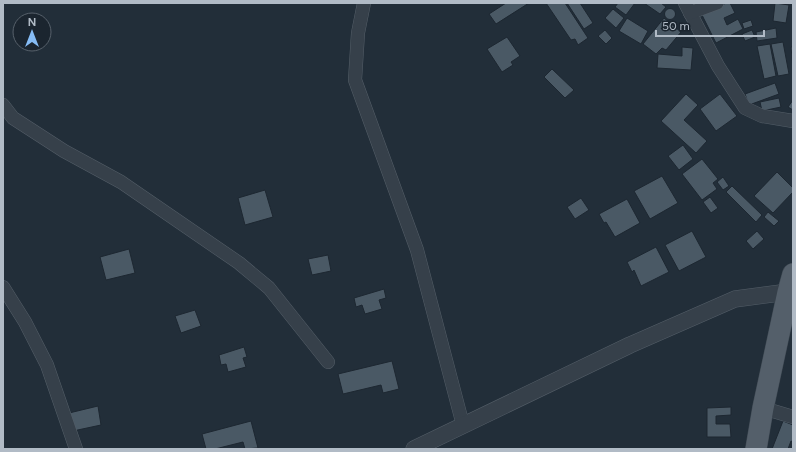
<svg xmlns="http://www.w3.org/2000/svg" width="796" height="452" font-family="Figtree,sans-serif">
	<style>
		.building { fill: #4a5965; stroke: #1d2731 }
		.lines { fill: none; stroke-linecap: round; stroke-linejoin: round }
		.minor-casing { stroke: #545e68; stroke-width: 14 }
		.tertiary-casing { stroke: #545e68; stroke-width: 17 }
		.primary-casing { stroke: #3f4953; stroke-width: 22 }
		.minor { stroke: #36404a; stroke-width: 13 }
		.tertiary { stroke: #36404a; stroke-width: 16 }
		.primary { stroke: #545f6a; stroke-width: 21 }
	</style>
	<rect width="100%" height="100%" fill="#222e39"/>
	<g class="building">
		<path d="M506,3h23l-33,21 -7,-10z"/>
		<path d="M546,3h19l23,35 -10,7 -3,-6 -4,1z"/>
		<path d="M567,3h13l13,20 -9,6z"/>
		<path d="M618,3h17l-9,12 -11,-8z"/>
		<path d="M644,3h17l5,4 -6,7z"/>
		<path d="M726,3h4l5,10 -11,5 3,7 11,-6 5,10 -27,14 -14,-28z"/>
		<path d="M775,3l14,2 -3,18 -13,-2z"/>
		<circle cx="670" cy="14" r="5.5"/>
		<path d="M613,9l11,9 -8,10 -11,-10z"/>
		<path d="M627,18l21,13 -7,13 -22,-13z"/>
		<path d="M664,18l17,14 -15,18 -4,-2 -6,6 -13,-10z"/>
		<path d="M751,20l2,6 -9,3 -2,-6z"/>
		<path d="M776,28l1,10 -20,3 -1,-9z"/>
		<path d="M605,30l7,8 -6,6 -8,-8z"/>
		<path d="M752,30l3,7 -10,4 -3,-7z"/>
		<path d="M507,37l13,19 -9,6 2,3 -11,7 -15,-23z"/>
		<path d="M783,42l6,32 -11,2 -7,-32z"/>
		<path d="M770,44l6,32 -12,3 -7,-33z"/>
		<path d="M682,47l11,1 -2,22 -34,-2 1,-14 24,2z"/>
		<path d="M791,47h2v21z"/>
		<path d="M552,69l22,21 -9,8 -21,-21z"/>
		<path d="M775,83l4,11 -30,11 -4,-11z"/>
		<path d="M686,94l12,11 -14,15 23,21 -11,12 -35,-32z"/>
		<path d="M720,94l17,22 -21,15 -16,-22z"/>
		<path d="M779,98l2,9 -19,4 -2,-9z"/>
		<path d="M793,100v10l-5,-3z"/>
		<path d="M683,145l10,14 -14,11 -11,-14z"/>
		<path d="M702,159l16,20 -5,4 4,6 -15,11 -20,-26z"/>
		<path d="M777,172l16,16v4l-20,21 -19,-17z"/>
		<path d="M662,176l16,27 -28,16 -16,-28z"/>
		<path d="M723,177l6,9 -6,4 -6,-8z"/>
		<path d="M732,186l30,29 -6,7 -30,-30z"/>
		<path d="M265,190l8,27 -28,8 -7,-27z"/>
		<path d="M710,197l8,11 -7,5 -8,-11z"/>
		<path d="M581,198l8,12 -14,9 -8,-12z"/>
		<path d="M627,199l13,24 -25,14 -9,-15 -2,1 -5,-9z"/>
		<path d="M768,212l11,9 -5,5 -10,-9z"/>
		<path d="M692,231l14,26 -27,14 -14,-26z"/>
		<path d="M757,231l7,8 -11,10 -7,-8z"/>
		<path d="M656,247l13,25 -28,14 -7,-16 -2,2 -5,-10z"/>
		<path d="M129,249l6,24 -29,7 -6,-23z"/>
		<path d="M328,255l3,16 -19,4 -4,-16z"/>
		<path d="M384,289l2,9 -7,2 3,9 -17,5 -3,-9 -6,2 -2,-9z"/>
		<path d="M195,310l6,16 -20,7 -6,-17z"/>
		<path d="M244,347l3,10 -4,1 3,9 -18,5 -2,-8 -5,1 -2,-10z"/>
		<path d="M392,361l7,28 -16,4 -2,-8 -38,9 -5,-20z"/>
		<path d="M98,406l3,19 -28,6 -4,-18z"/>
		<path d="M731,407v8l-15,1v8h14l1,13h-24v-29z"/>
		<path d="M251,421l7,27 -13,1 -2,-7 -28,7h-9l-4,-15z"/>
		<path d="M783,421l10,4v17l-2,-1 -3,8h-16z"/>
	</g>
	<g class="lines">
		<g class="minor-casing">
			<g id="minor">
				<path d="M364,3l-6,30 -3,47 62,170 46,175"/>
				<path d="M685,3l33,63 27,42 17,8 31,5"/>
				<path d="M690,13l27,-10"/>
				<path d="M3,105l10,13 51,33 57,31 118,81 30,25 59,74"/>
				<path d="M3,287l22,35 22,43 29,84"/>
				<path d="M763,408l30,9"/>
			</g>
		</g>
		<g class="tertiary-casing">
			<path id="tertiary" d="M414,449l216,-104 105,-46 53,-7"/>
		</g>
		<g class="primary-casing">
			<path id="primary" d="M756,449l7,-41 25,-116 5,-18"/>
		</g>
		<use href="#minor" class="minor"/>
		<use href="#tertiary" class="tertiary"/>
		<use href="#primary" class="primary"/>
	</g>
	<rect width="796" height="452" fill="none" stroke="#b1bbc6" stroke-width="8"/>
	<g transform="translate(32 32)"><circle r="19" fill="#1b252f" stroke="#57616b"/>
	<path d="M0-3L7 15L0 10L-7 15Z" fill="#86bcf5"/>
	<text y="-6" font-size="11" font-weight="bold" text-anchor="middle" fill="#b1bbc6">N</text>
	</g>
	<path d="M656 30v6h108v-6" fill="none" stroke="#b1bbc6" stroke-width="2"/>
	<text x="662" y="30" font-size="12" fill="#b1bbc6" stroke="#1b252f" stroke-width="3" paint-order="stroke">50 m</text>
</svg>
